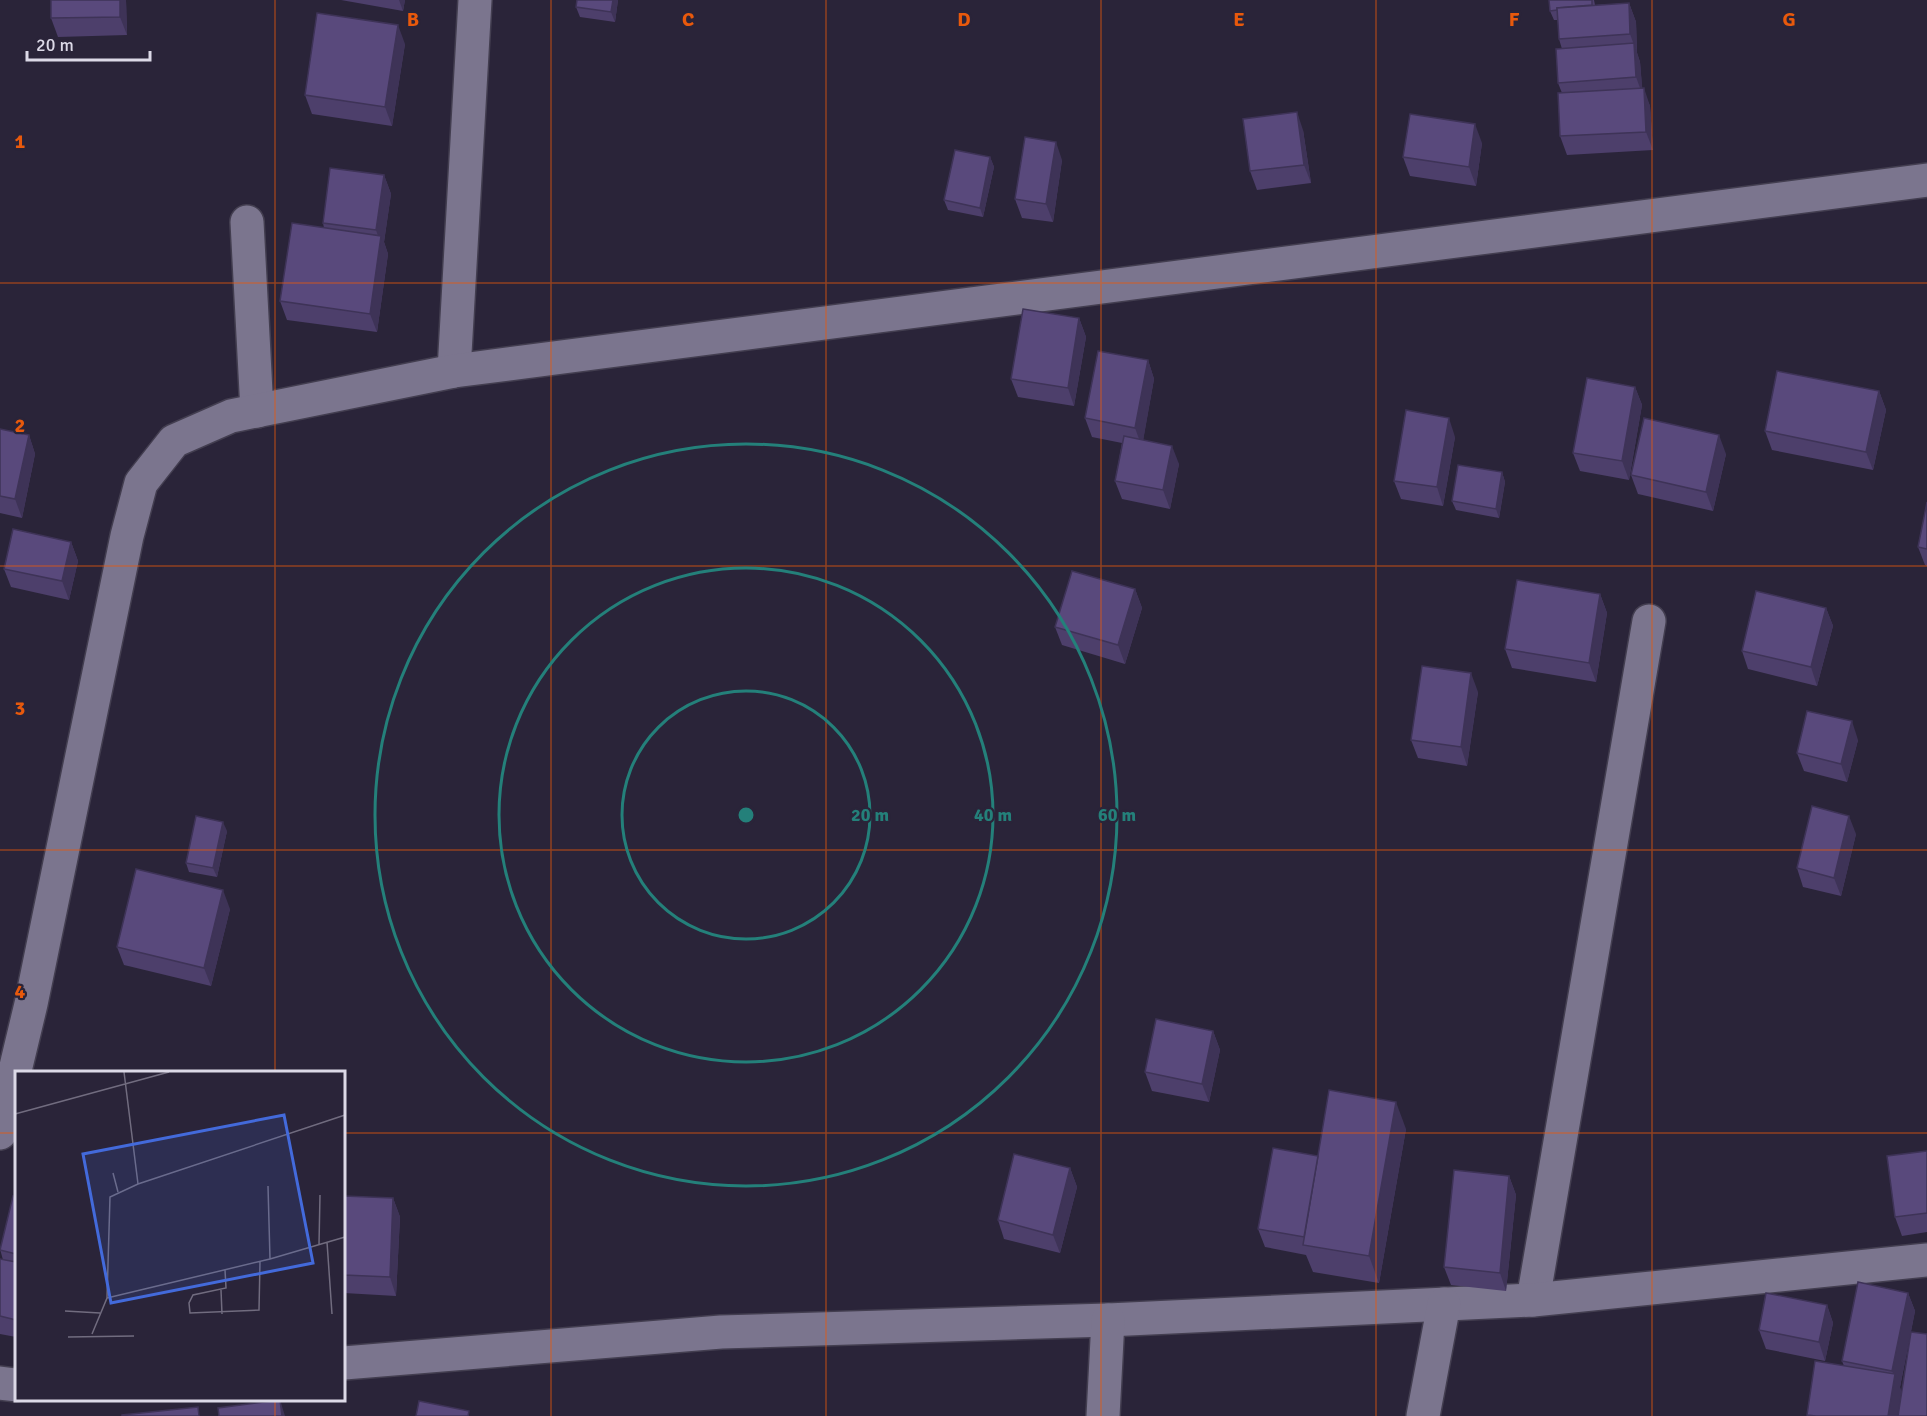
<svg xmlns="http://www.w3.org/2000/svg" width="1927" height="1416" font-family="Signika,sans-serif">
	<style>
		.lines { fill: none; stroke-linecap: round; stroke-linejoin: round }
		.street-casing { stroke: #433e50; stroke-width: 36 }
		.street { stroke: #7b758e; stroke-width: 33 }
		.wall { fill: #4d3f6b }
		.shaded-wall { fill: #3e3357 }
		.building { fill: #59497c; stroke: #3e3357; stroke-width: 1.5 }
		.grid { fill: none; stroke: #e8590c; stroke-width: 1.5; stroke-opacity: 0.55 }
		.ring { fill: none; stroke: #24807a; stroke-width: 3 }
		.inset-road { fill: none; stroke: #716c7f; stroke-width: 1.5 }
		.view { fill: #436adb; fill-opacity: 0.15; stroke: #436adb; stroke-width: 3 }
		.inset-edge { fill: none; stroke: #dcd9e7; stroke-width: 3 }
		.grid-label { font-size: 20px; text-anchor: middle; font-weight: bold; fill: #e8590c; stroke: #2a2439; stroke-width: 4.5; stroke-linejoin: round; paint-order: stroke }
		.centre { fill: #24807a; stroke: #2a2439; stroke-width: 3 }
		.ring-label { font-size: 18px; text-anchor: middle; font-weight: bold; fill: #24807a; stroke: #2a2439; stroke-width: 4.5; stroke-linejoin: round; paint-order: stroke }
	</style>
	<rect width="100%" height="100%" fill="#2a2439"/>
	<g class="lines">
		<g class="street-casing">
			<g id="street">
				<path d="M247,222l10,189"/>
				<path d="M454,371l21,-371"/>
				<path d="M0,1133l31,-129 96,-468 14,-53 33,-42 57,-25 223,-45 1473,-191"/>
				<path d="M1533,1300l116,-679"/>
				<path d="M344,1363l377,-31 387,-12 425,-20 394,-40"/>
				<path d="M0,1383l16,2"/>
				<path d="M1103,1416l5,-96"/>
				<path d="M1423,1416l21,-112"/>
			</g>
		</g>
		<use href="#street" class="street"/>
	</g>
	<g class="wall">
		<path d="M126,0l1,35 -69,2 -7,-19z"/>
		<path d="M341,0h64l-2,11z"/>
		<path d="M577,0h41l-3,22 -35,-5 -4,-10z"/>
		<path d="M1549,0h45l1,5 34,-2 7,19 1,31 3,9 2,26 8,18 3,44 -86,5 -7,-19 2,-43 -4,-10 4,-34 -3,-10 -1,-19h-4l-4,-9z"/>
		<path d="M405,44l-13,82 -80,-12 -7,-19z"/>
		<path d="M1303,130l8,53 -54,7 -7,-19z"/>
		<path d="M1482,143l-6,43 -66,-10 -7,-19z"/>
		<path d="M990,157l4,10 -11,50 -35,-7 -4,-10z"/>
		<path d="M1062,160l-9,62 -31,-4 -7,-19z"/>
		<path d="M384,175l7,19 -7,48 4,12 -11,78 -90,-12 -7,-19 44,-73 -1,-5z"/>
		<path d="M1079,318l7,19 -12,69 -56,-9 -7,-18z"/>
		<path d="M1148,360l6,19 -11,61 36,24 -9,45 -48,-10 -7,-18 7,-38 -30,-6 -7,-19z"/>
		<path d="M1635,387l7,18 -13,75 -49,-9 -7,-18z"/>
		<path d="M1879,391l7,19 -13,60 -101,-20 -7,-19z"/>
		<path d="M0,429l29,6 6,19 -13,64 -22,-5z"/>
		<path d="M1455,437l-12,69 -42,-7 -7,-18z"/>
		<path d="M1726,454l-13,57 -75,-17 -7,-19z"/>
		<path d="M1502,472l3,10 -6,36 -43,-8 -4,-9z"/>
		<path d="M1927,502v64l-2,-1 -7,-18z"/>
		<path d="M71,542l7,19 -9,39 -58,-13 -7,-18z"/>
		<path d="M1135,589l7,19 -17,56 -63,-19 -7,-18z"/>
		<path d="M1600,594l7,19 -11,69 -84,-14 -7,-19z"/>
		<path d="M1826,608l7,18 -16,60 -69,-17 -6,-18z"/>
		<path d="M1478,692l-11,74 -49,-8 -7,-18z"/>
		<path d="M1858,740l-11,42 -43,-11 -7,-18z"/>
		<path d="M227,831l-10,46 -28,-5 -3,-9z"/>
		<path d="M1856,834l-15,62 -38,-9 -6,-19z"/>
		<path d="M230,909l-19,77 -87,-21 -7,-18z"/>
		<path d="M1213,1031l7,19 -11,52 -57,-11 -7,-19z"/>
		<path d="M1406,1129l-27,154 -66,-11 -7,-17 -41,-8 -7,-18 60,-73z"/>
		<path d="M1927,1151v81l-25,4 -7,-19z"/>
		<path d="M1070,1168l7,19 -17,66 -56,-14 -6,-19z"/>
		<path d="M1509,1176l7,19 -10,96 -55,-6 -7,-18z"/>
		<path d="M344,1196l49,2 7,19 -4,79 -52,-3z"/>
		<path d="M16,1197v140l-16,-3v-75l3,1 -3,-11z"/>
		<path d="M1908,1293l7,18 -15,76 1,5 -3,24h-91v-1l37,-49 -2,-5z"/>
		<path d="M1827,1305l6,18 -8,38 -59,-12 -7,-19z"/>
	</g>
	<g class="shaded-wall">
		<path d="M120,0h6l1,35 -7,-18z"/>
		<path d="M399,0h6l-2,11z"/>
		<path d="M613,0h5l-3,22 -4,-10z"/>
		<path d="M1629,3l7,19 1,31 -7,-19z"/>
		<path d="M398,25l7,19 -13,82 -7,-19z"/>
		<path d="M1634,43l6,19 3,34 -7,-19z"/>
		<path d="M1644,88l6,18 3,44 -7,-18z"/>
		<path d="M1297,112l6,18 8,53 -7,-18z"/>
		<path d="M1475,124l7,19 -6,43 -7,-19z"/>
		<path d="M1056,142l6,18 -9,62 -7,-18z"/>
		<path d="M990,157l4,10 -11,50 -3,-9z"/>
		<path d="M384,175l7,19 -7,48 4,12 -11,78 -7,-18 10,-72 -4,-12z"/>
		<path d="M1079,318l7,19 -12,69 -6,-18z"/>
		<path d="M1148,360l6,19 -12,68 -7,-19z"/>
		<path d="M1635,387l7,18 -13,75 -7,-19z"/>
		<path d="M1879,391l7,19 -13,60 -7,-18z"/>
		<path d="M1449,418l6,19 -12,69 -6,-19z"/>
		<path d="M29,435l6,19 -13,64 -7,-19z"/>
		<path d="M1719,435l7,19 -13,57 -7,-19z"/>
		<path d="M1172,446l7,18 -9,45 -7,-19z"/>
		<path d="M1502,472l3,10 -6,36 -3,-9z"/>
		<path d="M71,542l7,19 -9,39 -7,-19z"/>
		<path d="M1135,589l7,19 -17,56 -7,-19z"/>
		<path d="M1600,594l7,19 -11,69 -7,-19z"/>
		<path d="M1826,608l7,18 -16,60 -6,-19z"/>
		<path d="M1471,673l7,19 -11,74 -6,-19z"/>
		<path d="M1852,721l6,19 -11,42 -6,-18z"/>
		<path d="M1849,816l7,18 -15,62 -7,-18z"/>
		<path d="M223,822l4,9 -10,46 -4,-9z"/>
		<path d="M223,890l7,19 -19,77 -7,-18z"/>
		<path d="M1213,1031l7,19 -11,52 -7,-18z"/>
		<path d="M1396,1102l10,27 -27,154 -10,-27z"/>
		<path d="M1070,1168l7,19 -17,66 -7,-18z"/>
		<path d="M1509,1176l7,19 -10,96 -6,-18z"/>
		<path d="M393,1198l7,19 -4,79 -6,-19z"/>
		<path d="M1908,1293l7,18 -15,76 1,5 -3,24h-10l6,-40 -2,-5z"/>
		<path d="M1827,1305l6,18 -8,38 -6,-19z"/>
		<path d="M280,1400l5,16h-3z"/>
	</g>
	<g class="building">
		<path d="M51,0h69v17l-69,1z"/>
		<path d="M577,0h36l-2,12 -35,-5z"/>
		<path d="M1549,0h43v5l-35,3v2l-7,1z"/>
		<path d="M1629,3l1,31 -71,5 -2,-31z"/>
		<path d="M317,13l81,12 -13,82 -80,-12z"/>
		<path d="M1634,43l2,34 -78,6 -2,-34z"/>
		<path d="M1644,88l2,44 -86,4 -2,-43z"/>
		<path d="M1297,112l7,53 -54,6 -7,-52z"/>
		<path d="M1410,114l65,10 -6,43 -66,-10z"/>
		<path d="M1025,137l31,5 -10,62 -31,-5z"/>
		<path d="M955,150l35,7 -10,51 -36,-8z"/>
		<path d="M330,168l54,7 -8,55 -53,-7z"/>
		<path d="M292,223l89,13 -11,78 -90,-13z"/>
		<path d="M1023,309l56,9 -11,70 -57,-9z"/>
		<path d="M1098,351l50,9 -13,68 -50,-10z"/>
		<path d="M1777,371l102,20 -13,61 -101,-21z"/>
		<path d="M1587,378l48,9 -13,74 -49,-8z"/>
		<path d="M1406,410l43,8 -12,69 -43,-6z"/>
		<path d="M1644,418l75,17 -13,57 -75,-17z"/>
		<path d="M0,429l29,6 -14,64 -15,-3z"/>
		<path d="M1124,436l48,10 -9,44 -48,-9z"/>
		<path d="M1458,465l44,7 -6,37 -44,-8z"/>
		<path d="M1927,502v47l-9,-2z"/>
		<path d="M13,529l58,13 -9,39 -58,-12z"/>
		<path d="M1072,571l63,18 -17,56 -63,-18z"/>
		<path d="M1517,580l83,14 -11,69 -84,-14z"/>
		<path d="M1756,591l70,17 -15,59 -69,-16z"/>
		<path d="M1422,666l49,7 -10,74 -50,-7z"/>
		<path d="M1807,711l45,10 -11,43 -44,-11z"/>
		<path d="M1812,806l37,10 -15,62 -37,-10z"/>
		<path d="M196,816l27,6 -10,46 -27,-5z"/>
		<path d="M136,869l87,21 -19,78 -87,-21z"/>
		<path d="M1156,1019l57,12 -11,53 -57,-12z"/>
		<path d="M1329,1090l67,12 -27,154 -66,-11z"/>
		<path d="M1273,1148l45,8 -14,81 -46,-8z"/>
		<path d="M1927,1151v62l-32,4 -8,-61z"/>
		<path d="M1014,1154l56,14 -17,67 -55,-15z"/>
		<path d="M1454,1170l55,6 -9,97 -56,-6z"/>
		<path d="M13,1196l3,1v57l-16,-4z"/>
		<path d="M344,1196l49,2 -3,79 -46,-2z"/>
		<path d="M0,1259l16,3v58l-16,-4z"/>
		<path d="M1858,1282l50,11 -16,78 -50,-10z"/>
		<path d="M1766,1293l61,12 -8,37 -60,-12z"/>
		<path d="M1911,1332l16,2v82h-29z"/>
		<path d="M1815,1361l80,13 -7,42h-72l-9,-1z"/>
		<path d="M280,1400l2,16h-63l-1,-8z"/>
		<path d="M419,1401l50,10 -1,5h-52z"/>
		<path d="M198,1407l1,9h-77v-1z"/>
	</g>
	<path class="grid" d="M275,0v1072M551,0v1416M826,0v1416M1101,0v1416M1376,0v1416M1652,0v1416M0,283h1927M0,566h1927M0,850h1927M0,1133h16M344,1133h1583M275,1400v16"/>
	<g class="ring">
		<circle cx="746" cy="815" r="124"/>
		<circle cx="746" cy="815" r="247"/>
		<circle cx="746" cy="815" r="371"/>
	</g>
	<g transform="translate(15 1071)">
		<rect width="330" height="330" fill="#2a2439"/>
		<path class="inset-road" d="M109,1l14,112M0,43l154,-42M98,102l5,19M253,115l2,73M312,171l5,72M304,173l1,-49M210,199l1,18 -33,7 -4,8 1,10 69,-3 1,-48M206,219l1,24M92,227l163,-39 75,-22M50,240l35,2M77,263l15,-36 3,-101 28,-13 207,-69M53,266l66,-1"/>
		<path class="view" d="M269,44l29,148 -202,40 -28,-149z"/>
		<rect width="330" height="330" class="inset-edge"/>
	</g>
	<g class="grid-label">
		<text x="413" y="26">B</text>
		<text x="688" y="26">C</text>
		<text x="964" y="26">D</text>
		<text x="1239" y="26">E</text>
		<text x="1514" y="26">F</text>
		<text x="1789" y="26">G</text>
		<text x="20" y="148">1</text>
		<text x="20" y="432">2</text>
		<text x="20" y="715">3</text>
		<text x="20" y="998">4</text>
	</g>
	<circle cx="746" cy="815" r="9" class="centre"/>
	<g class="ring-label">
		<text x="870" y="821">20 m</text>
		<text x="993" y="821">40 m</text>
		<text x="1117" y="821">60 m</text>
	</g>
	<path d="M27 51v9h123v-9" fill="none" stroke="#dcd9e7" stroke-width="3"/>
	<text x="36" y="51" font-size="18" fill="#dcd9e7" stroke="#2a2439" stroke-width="4.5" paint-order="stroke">20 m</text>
</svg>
